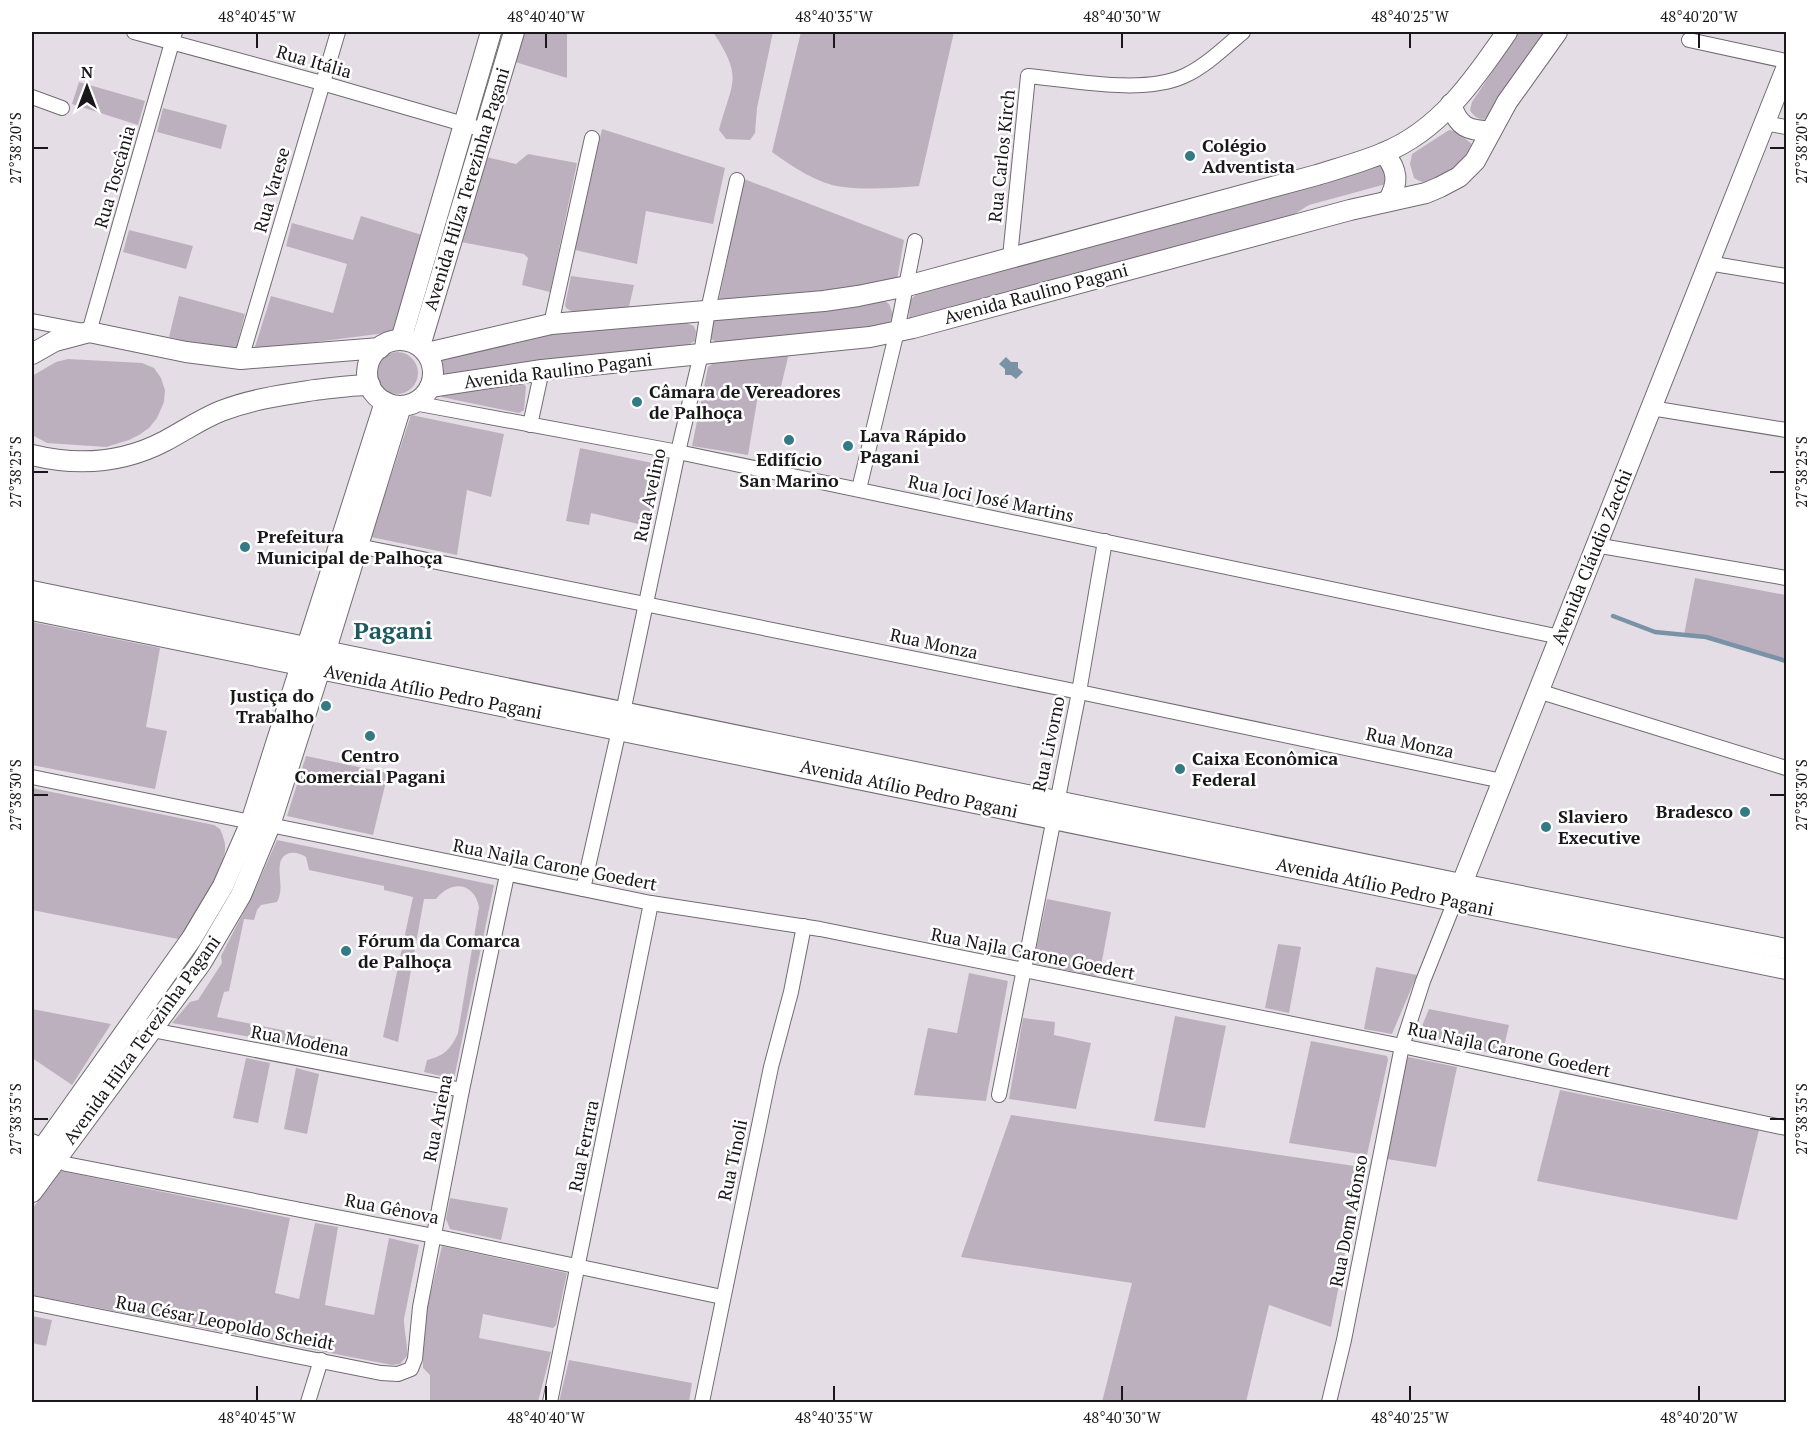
<svg xmlns="http://www.w3.org/2000/svg" width="1818" height="1434" font-family="'PT Serif',serif">
	<style>
		.green { fill: #bdb0be }
		.water { fill: #7a92a6 }
		.lines { fill: none; stroke-linecap: round; stroke-linejoin: round }
		.stream { stroke: #7a92a6; stroke-width: 4.5 }
		.street-casing { stroke: #716b72; stroke-width: 16 }
		.secondary-casing { stroke: #716b72; stroke-width: 22 }
		.street { stroke: #fff; stroke-width: 14 }
		.secondary { stroke: #fff; stroke-width: 20 }
		.ticks { fill: none; stroke: #191719; stroke-width: 2 }
		.poi-dot { fill: #337a84; stroke: #fff; stroke-width: 2 }
		.labels { text-anchor: middle; stroke-width: 5; stroke-linejoin: round; paint-order: stroke }
		.street-label { font-size: 18px; fill: #191719; stroke: #fff }
		.poi-label { font-size: 18px; font-weight: bold; fill: #191719; stroke: #fff; text-anchor: start }
		.district-label { font-size: 24px; font-weight: bold; fill: #1f5960; stroke: #fff }
		.neatline { fill: none; stroke: #191719; stroke-width: 2 }
		.ticks-label { font-size: 15px; text-anchor: middle; fill: #191719 }
	</style>
	<rect width="100%" height="100%" fill="#e4dde5"/>
	<g class="green">
		<path d="M521,32h46v46l-55,-17z"/>
		<path d="M713,32h60l-16,76 -2,25 -5,7 -24,-1 -7,-9c13,-49 25,-51 -6,-98z"/>
		<path d="M801,32h153l-35,154c-25,2 -51,4 -76,1 -26,-3 -51,-21 -71,-35z"/>
		<path d="M1519,32h27l-55,85c-9,4 -16,2 -21,-7l2,-8z"/>
		<path d="M79,82l66,19 -7,24 -66,-21z"/>
		<path d="M163,108l64,17 -6,24 -64,-17z"/>
		<path d="M602,129l123,39 -12,56 -67,-13 -9,53 -62,-14z"/>
		<path d="M1449,130l6,1 17,13c-1,14 -27,35 -40,38 -7,2 -13,-1 -18,-4l-4,-14 2,-10z"/>
		<path d="M528,154l49,9 -27,129 -28,-7 6,-27 -4,-4 -63,-12 25,-85 30,7z"/>
		<path d="M1379,164l8,4 -1,16 -77,21 -16,10 -384,106 1,-21 10,-9z"/>
		<path d="M744,179l160,61 -8,46 -178,18z"/>
		<path d="M361,216l61,19 -29,97 -139,18 17,-54 62,17 14,-49 -61,-18 6,-23 61,17z"/>
		<path d="M129,230l64,16 -7,23 -63,-17z"/>
		<path d="M571,276l63,9 -5,22 -56,5 -7,-4 -1,-3z"/>
		<path d="M179,296l66,18 -10,39 -66,-16z"/>
		<path d="M882,299l7,5 4,10 -3,8 -11,6 -161,15 -7,-4 2,-19z"/>
		<path d="M685,322l9,4 2,6 -1,9 -9,5 -242,30 -4,-10 2,-6 78,-22 61,-8z"/>
		<circle cx="397" cy="373" r="21"/>
		<path d="M789,353l-11,46 -20,-4 -10,60 -56,-9 16,-79 7,-5z"/>
		<path d="M68,359l74,4 12,5 7,10 4,12 -1,12 -7,16 -8,10 -10,7 -10,5 -23,7 -59,-4 -15,-8v-59l24,-14z"/>
		<path d="M522,381l4,6 -2,23 -5,3 -78,-16 6,-7z"/>
		<path d="M411,415l93,19 -13,63 -24,-7 -10,65 -86,-18z"/>
		<path d="M580,448l82,17 -15,61 -56,-13 -2,12 -23,-4z"/>
		<path d="M1695,578l91,17v66l-80,-24 -22,-2z"/>
		<path d="M32,622l128,26 -14,79 21,4 -12,58 -123,-24z"/>
		<path d="M306,756l82,17 -15,62 -86,-19z"/>
		<path d="M32,788l182,37 6,4c3,7 6,14 5,22 -6,31 -28,61 -42,89l-151,-30z"/>
		<path d="M277,840l217,45 -40,194 -30,-7 3,-12c17,-4 24,-11 31,-27l21,-126c-5,-25 -28,-27 -43,-8h-12l-26,143 -15,-5 30,-140 -29,-7v-4l-75,-16 -3,-13c-9,-6 -23,-7 -26,7 -2,13 4,25 -3,38l-16,3 -4,5 -3,10 -10,-1 -15,72 -5,1 -7,25 115,23 -2,11 -158,-28 18,-21 8,-2 24,-37 -1,-7 33,-64z"/>
		<path d="M1047,899l64,13 -12,65 -66,-14z"/>
		<path d="M1278,944l23,3 -12,66 -24,-5z"/>
		<path d="M1376,967l41,8 -25,59 -28,-5z"/>
		<path d="M969,973l39,8 -22,120 -72,-6 14,-67 29,5z"/>
		<path d="M32,1009l79,15 -39,61 -40,-27z"/>
		<path d="M1429,1009l80,16 -7,30 -85,-17z"/>
		<path d="M1175,1016l51,10 -21,102 -51,-7z"/>
		<path d="M1023,1018l32,4 -1,13 37,8 -15,66 -67,-10z"/>
		<path d="M1311,1041l76,15 1,4 -21,95 -78,-12z"/>
		<path d="M1408,1057l49,10 -21,100 -49,-8 -2,-5 18,-89z"/>
		<path d="M246,1058l24,5 -12,60 -25,-5z"/>
		<path d="M296,1068l23,6 -12,60 -23,-5z"/>
		<path d="M1560,1090l199,40 -22,90 -200,-39z"/>
		<path d="M1011,1115l350,52 -30,160 -62,-22 -23,97h-144l30,-119 -171,-26z"/>
		<path d="M61,1171l229,47 -15,75 24,6 16,-76 23,4 -13,78 49,10 15,-77 30,7 -15,74c0,13 4,25 3,37l-7,8 -8,1 -360,-70v-86z"/>
		<path d="M450,1198l58,10 -7,32 -51,-11 -4,-10z"/>
		<path d="M442,1246l125,27 -11,52 -3,3 -70,-14 -4,24 72,14 -13,50h-108v-27l-7,-7v-43z"/>
		<path d="M32,1316l20,4 -6,26 -14,-3z"/>
		<path d="M569,1360l123,23 -3,19h-130z"/>
	</g>
	<path class="water" d="M1006,357l5,5h7v6l5,4 -7,7 -5,-4h-6v-6l-6,-5z"/>
	<g class="lines">
		<path class="stream" d="M1613,616l42,16 51,5 80,24"/>
		<g class="street-casing">
			<g id="street">
				<path d="M134,32l188,51 162,47"/>
				<path d="M1689,40l97,21"/>
				<path d="M32,97l30,11"/>
				<path d="M1764,123l22,4"/>
				<path d="M1010,257l18,-181c44,4 115,19 156,0 22,-10 41,-29 59,-44"/>
				<path d="M1708,263l78,13"/>
				<path d="M32,321l57,11 86,-300"/>
				<path d="M551,324l41,-186"/>
				<path d="M241,359l97,-327"/>
				<path d="M414,403l264,49 882,185"/>
				<path d="M1651,408l135,22"/>
				<path d="M530,425l12,-55"/>
				<path d="M859,489l38,-158 18,-90"/>
				<path d="M1595,545l191,33"/>
				<path d="M358,546l731,148 413,87"/>
				<path d="M1538,691l248,77"/>
				<path d="M623,712l55,-260 23,-98 7,-44 29,-130"/>
				<path d="M32,777l219,45"/>
				<path d="M270,825l381,78 169,26 582,117 384,82"/>
				<path d="M583,889l36,-159"/>
				<path d="M145,1026l7,4 310,60"/>
				<path d="M999,1095l80,-403 26,-151"/>
				<path d="M32,1141c14,5 21,15 34,23l368,72 288,61"/>
				<path d="M32,1303l349,70 17,1 13,-5 4,-10 5,-52 42,-217 45,-215"/>
				<path d="M308,1402l13,-42"/>
				<path d="M550,1402l101,-499"/>
				<path d="M702,1402l69,-335 20,-75 13,-66"/>
				<path d="M1329,1402l15,-62 58,-294 21,-65 32,-80"/>
			</g>
		</g>
		<g class="secondary-casing">
			<g id="secondary">
				<path d="M1451,104c7,23 17,27 40,27"/>
				<path d="M1384,153c14,17 15,30 4,48"/>
				<path d="M401,340l90,-308"/>
				<circle cx="400" cy="373" r="33"/>
				<path d="M420,346l94,-314"/>
				<path d="M427,353l124,-29 273,-23 34,-5 49,-10 410,-111c22,-7 45,-13 66,-22 56,-22 92,-74 124,-121"/>
				<path d="M32,354l23,-13 34,-9 97,20 55,7 139,-11"/>
				<path d="M430,387l112,-17 328,-33 43,-9 437,-118 76,-17 14,-6 19,-10 16,-16 32,-59 50,-70"/>
				<path d="M32,455c45,11 91,8 133,-14 19,-10 36,-22 56,-30 31,-12 62,-16 94,-21 18,-2 36,-5 55,-5"/>
				<path d="M32,591l1429,293 325,65"/>
				<path d="M32,610l1754,359"/>
				<path d="M1457,896l329,-827"/>
				<path d="M32,1163l160,-225 31,-52 28,-64 134,-420"/>
				<path d="M32,1192l169,-229 40,-68 29,-70 50,-156 81,-263"/>
			</g>
		</g>
		<use href="#street" class="street"/>
		<use href="#secondary" class="secondary"/>
	</g>
	<path class="ticks" d="M257,33v15M546,33v15M834,33v15M1122,33v15M1410,33v15M1699,33v15M33,148h15M1770,148h15M33,472h15M1770,472h15M33,795h15M1770,795h15M33,1119h15M1770,1119h15M257,1386v15M546,1386v15M834,1386v15M1122,1386v15M1410,1386v15M1699,1386v15"/>
	<g class="poi-dot">
		<circle cx="1190" cy="156" r="6"/>
		<circle cx="637" cy="402" r="6"/>
		<circle cx="789" cy="440" r="6"/>
		<circle cx="848" cy="446" r="6"/>
		<circle cx="245" cy="547" r="6"/>
		<circle cx="326" cy="706" r="6"/>
		<circle cx="370" cy="736" r="6"/>
		<circle cx="1180" cy="769" r="6"/>
		<circle cx="1745" cy="812" r="6"/>
		<circle cx="1546" cy="827" r="6"/>
		<circle cx="346" cy="951" r="6"/>
	</g>
	<g class="labels">
		<g class="street-label">
			<text transform="translate(314 62) rotate(16)" y="6">Rua Itália</text>
			<text transform="translate(1002 156) rotate(-84)" y="6">Rua Carlos Kirch</text>
			<text transform="translate(115 177) rotate(-74)" y="6">Rua Toscânia</text>
			<text transform="translate(467 189) rotate(-73)" y="6">Avenida Hilza Terezinha Pagani</text>
			<text transform="translate(272 190) rotate(-74)" y="6">Rua Varese</text>
			<text transform="translate(1036 294) rotate(-15)" y="6">Avenida Raulino Pagani</text>
			<text transform="translate(558 371) rotate(-7)" y="6">Avenida Raulino Pagani</text>
			<text transform="translate(650 495) rotate(-78)" y="6">Rua Avelino</text>
			<text transform="translate(991 499) rotate(12)" y="6">Rua Joci José Martins</text>
			<text transform="translate(1592 557) rotate(-68)" y="6">Avenida Cláudio Zacchi</text>
			<text transform="translate(934 644) rotate(12)" y="6">Rua Monza</text>
			<text transform="translate(433 692) rotate(11)" y="6">Avenida Atílio Pedro Pagani</text>
			<text transform="translate(1410 743) rotate(12)" y="6">Rua Monza</text>
			<text transform="translate(1049 744) rotate(-78)" y="6">Rua Livorno</text>
			<text transform="translate(909 789) rotate(12)" y="6">Avenida Atílio Pedro Pagani</text>
			<text transform="translate(555 865) rotate(11)" y="6">Rua Najla Carone Goedert</text>
			<text transform="translate(1385 887) rotate(12)" y="6">Avenida Atílio Pedro Pagani</text>
			<text transform="translate(1033 954) rotate(11)" y="6">Rua Najla Carone Goedert</text>
			<text transform="translate(142 1040) rotate(-54)" y="6">Avenida Hilza Terezinha Pagani</text>
			<text transform="translate(300 1041) rotate(11)" y="6">Rua Modena</text>
			<text transform="translate(1509 1050) rotate(12)" y="6">Rua Najla Carone Goedert</text>
			<text transform="translate(438 1118) rotate(-79)" y="6">Rua Ariena</text>
			<text transform="translate(584 1146) rotate(-79)" y="6">Rua Ferrara</text>
			<text transform="translate(733 1160) rotate(-78)" y="6">Rua Tínoli</text>
			<text transform="translate(392 1209) rotate(11)" y="6">Rua Gênova</text>
			<text transform="translate(1349 1221) rotate(-79)" y="6">Rua Dom Afonso</text>
			<text transform="translate(225 1323) rotate(11)" y="6">Rua César Leopoldo Scheidt</text>
		</g>
		<g class="poi-label">
			<text x="1202" y="152">Colégio<tspan x="1202" dy="21">Adventista</tspan></text>
			<text x="649" y="398">Câmara de Vereadores<tspan x="649" dy="21">de Palhoça</tspan></text>
			<text x="860" y="442">Lava Rápido<tspan x="860" dy="21">Pagani</tspan></text>
			<text x="789" y="466" text-anchor="middle">Edifício<tspan x="789" dy="21">San Marino</tspan></text>
			<text x="257" y="543">Prefeitura<tspan x="257" dy="21">Municipal de Palhoça</tspan></text>
			<text x="314" y="702" text-anchor="end">Justiça do<tspan x="314" dy="21">Trabalho</tspan></text>
			<text x="370" y="762" text-anchor="middle">Centro<tspan x="370" dy="21">Comercial Pagani</tspan></text>
			<text x="1192" y="765">Caixa Econômica<tspan x="1192" dy="21">Federal</tspan></text>
			<text x="1733" y="818" text-anchor="end">Bradesco</text>
			<text x="1558" y="823">Slaviero<tspan x="1558" dy="21">Executive</tspan></text>
			<text x="358" y="947">Fórum da Comarca<tspan x="358" dy="21">de Palhoça</tspan></text>
		</g>
		<g class="district-label">
			<text x="393" y="639">Pagani</text>
		</g>
	</g>
	<rect width="1818" height="1434" fill="none" stroke="#ffffff" stroke-width="66"/>
	<g transform="translate(87 87)" stroke="#ffffff" stroke-width="4.5" paint-order="stroke">
	<path d="M0-4.5L10 22L0 15L-10 22Z" fill="#191719"/>
	<text y="-9" font-size="16" font-weight="bold" text-anchor="middle" fill="#191719">N</text>
	</g>
	<rect x="33" y="33" width="1752" height="1368" class="neatline"/>
	<g class="ticks-label">
		<text x="257" y="22">48°40'45"W</text>
		<text x="546" y="22">48°40'40"W</text>
		<text x="834" y="22">48°40'35"W</text>
		<text x="1122" y="22">48°40'30"W</text>
		<text x="1410" y="22">48°40'25"W</text>
		<text x="1699" y="22">48°40'20"W</text>
		<text transform="translate(16 148) rotate(-90)" y="5">27°38'20"S</text>
		<text transform="translate(1802 148) rotate(-90)" y="5">27°38'20"S</text>
		<text transform="translate(16 472) rotate(-90)" y="5">27°38'25"S</text>
		<text transform="translate(1802 472) rotate(-90)" y="5">27°38'25"S</text>
		<text transform="translate(16 795) rotate(-90)" y="5">27°38'30"S</text>
		<text transform="translate(1802 795) rotate(-90)" y="5">27°38'30"S</text>
		<text transform="translate(16 1119) rotate(-90)" y="5">27°38'35"S</text>
		<text transform="translate(1802 1119) rotate(-90)" y="5">27°38'35"S</text>
		<text x="257" y="1423">48°40'45"W</text>
		<text x="546" y="1423">48°40'40"W</text>
		<text x="834" y="1423">48°40'35"W</text>
		<text x="1122" y="1423">48°40'30"W</text>
		<text x="1410" y="1423">48°40'25"W</text>
		<text x="1699" y="1423">48°40'20"W</text>
	</g>
</svg>
